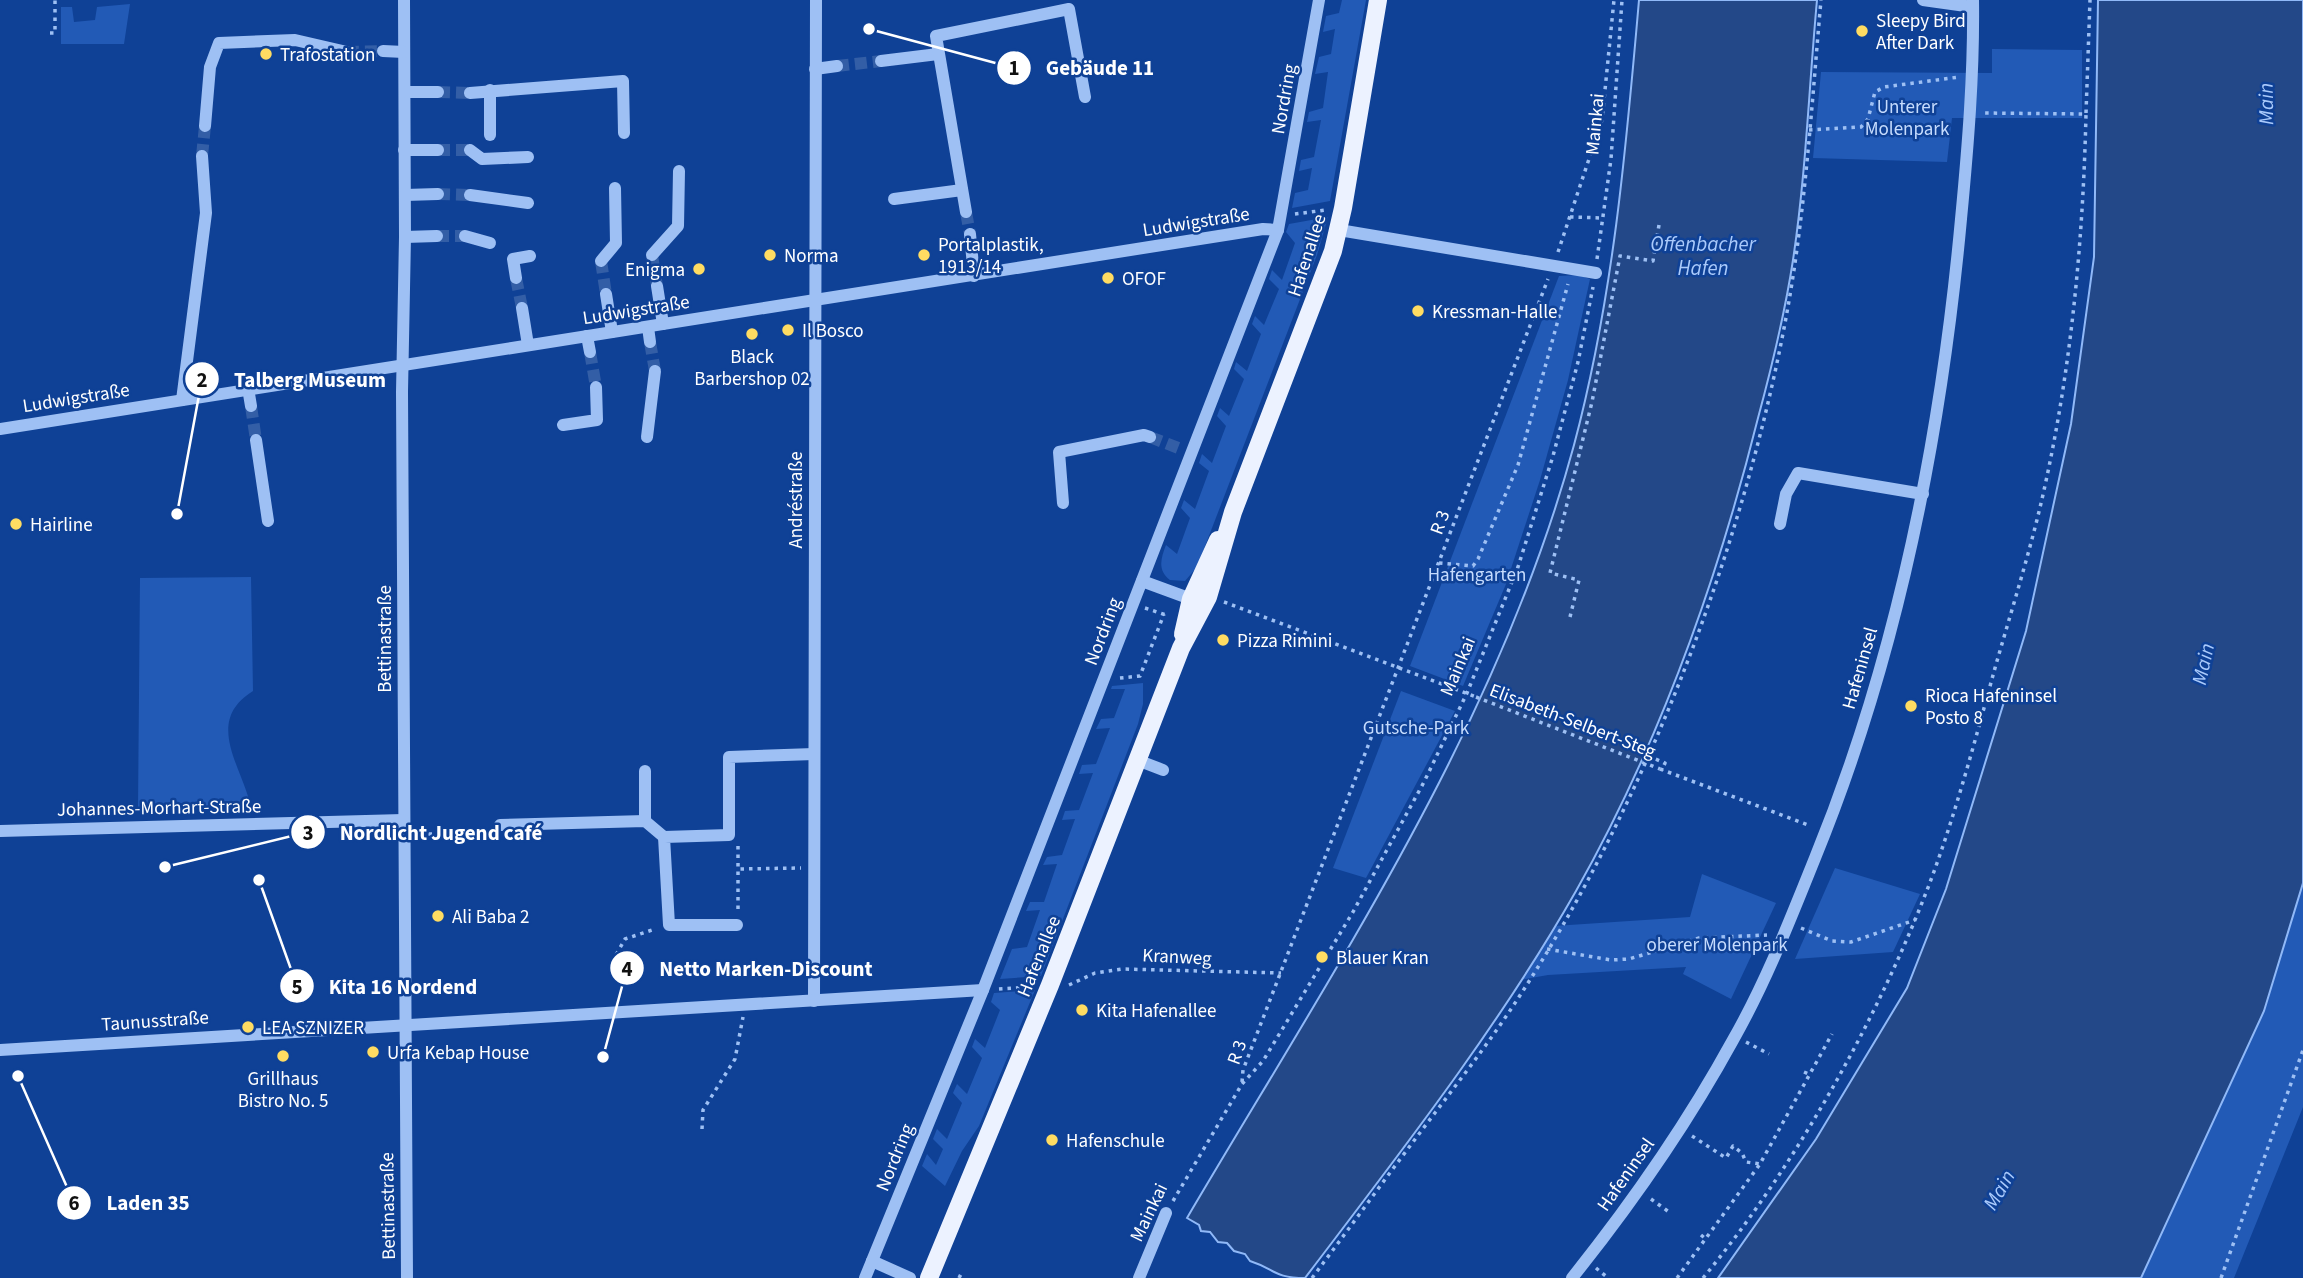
<svg xmlns="http://www.w3.org/2000/svg" width="2303" height="1278" font-family="'Source Sans 3',sans-serif">
	<style>
		.green { fill: #225ab6 }
		.water { fill: #234888; stroke: #90b9f8; stroke-width: 2 }
		.lines { fill: none; stroke-linecap: round; stroke-linejoin: round }
		.minor-tunnel { stroke: #335ea6; stroke-width: 12; stroke-dasharray: 12 6; stroke-linecap: butt }
		.path { stroke: #9ec0f4; stroke-width: 3.5; stroke-dasharray: 3.5 5; stroke-linecap: butt }
		.minor { stroke: #9ec0f4; stroke-width: 12 }
		.major { stroke: #ecf2ff; stroke-width: 18 }
		.path-bridge { stroke: #9ec0f4; stroke-width: 3.5; stroke-dasharray: 3.5 5; stroke-linecap: butt }
		.poi-dot { fill: #ffdc62; stroke: #0f4196; stroke-width: 2.5 }
		.labels { text-anchor: middle; stroke-width: 5; stroke-linejoin: round; paint-order: stroke }
		.poi-label { font-size: 19px; fill: #fff; stroke: #0f4196; text-anchor: start }
		.street-label { font-size: 19px; fill: #fff; stroke: #0f4196 }
		.park-label { font-size: 19px; fill: #c6dcfe; stroke: #0f4196 }
		.water-label { font-size: 21px; font-style: italic; fill: #aacafb; stroke: #0f4196 }
		.leader { fill: none; stroke: #fff; stroke-width: 2.5 }
		.callout-dot { fill: #fff; stroke: #0f4196; stroke-width: 2.5 }
		.mark-label { font-size: 21px; text-anchor: middle; font-weight: bold; fill: #111 }
		.callout-label { font-size: 21px; text-anchor: middle; font-weight: bold; fill: #fff; stroke: #0f4196; stroke-width: 5; stroke-linejoin: round; paint-order: stroke }
	</style>
	<rect width="100%" height="100%" fill="#0f4196"/>
	<g class="green">
		<path d="M1342,0h24l-36,201 -38,7 3,-15 13,-3 4,-22 -13,3 2,-11 13,-3 7,-37 -14,2 2,-10 14,-4 5,-36 -13,2 4,-17 12,-3 4,-25 -12,3 3,-16 13,-3z"/>
		<path d="M130,4l-6,40h-63v-37h11l2,15 21,-2 2,-13z"/>
		<path d="M1992,49l90,1v68h-130l-5,44 -134,-4 8,-86 171,1z"/>
		<path d="M1328,217l-11,38 -120,312 -12,14 -15,-1c-13,-10 -9,-22 -4,-35l11,9 13,-36 -9,-10 3,-8 11,9 14,-38 -10,-8 3,-9 10,9 14,-37 -9,-10 3,-8 9,8 15,-37 -10,-10 2,-7 11,9 14,-37 -9,-10 3,-8 9,9 15,-36 -10,-10 3,-9 10,10 13,-37 -9,-11 3,-8z"/>
		<path d="M1578,275l12,4 -22,101 -28,100 -34,104 -43,102 -53,-20 149,-390z"/>
		<path d="M251,577l2,114c-50,31 -10,76 -2,117l-113,1 2,-231z"/>
		<path d="M1143,683v21l-5,20 -97,252 -41,3 12,-30 15,-2 13,-37 -14,1 4,-9h14l13,-38 -14,1 4,-8 15,-2 13,-36 -13,1 3,-9 14,-1 14,-37 -14,1 3,-9 14,-1 14,-36 -14,1 5,-10 13,-1 11,-29h-14l1,-3z"/>
		<path d="M1401,691l54,20 -89,167 -33,-10z"/>
		<path d="M1835,868l85,26 -27,58 -98,7z"/>
		<path d="M1702,874l74,29 -45,96 -48,-25 3,-7 -138,8 -28,5 34,-54 136,-9z"/>
		<path d="M2303,883v224l-69,171h-93l123,-267z"/>
		<path d="M1035,990l-56,136 -17,25 -17,35 -23,-20 5,-12 9,11 7,-16 -10,-10 4,-10 10,10 15,-36 -9,-10 4,-9 10,10 15,-36 -10,-11 3,-8 10,9 15,-38 -9,-8 3,-9z"/>
	</g>
	<g class="water">
		<path d="M1639,0h178c-8,86 -11,174 -24,260 -8,53 -21,106 -35,158 -41,164 -99,326 -182,473 -78,137 -176,262 -271,387 -31,0 -30,-9 -55,-17l-5,-7 -11,-3 -7,-8 -9,-1 -8,-10 -9,-1 -2,-6 -12,-7c146,-248 311,-492 387,-773 39,-146 52,-295 65,-445z"/>
		<path d="M2098,0h205v883l-39,128 -123,267h-423l98,-139 91,-151 39,-99 80,-258 45,-207 23,-167z"/>
	</g>
	<g class="lines">
		<g class="minor-tunnel">
			<path d="M347,52l36,-1"/>
			<path d="M837,66l44,-5"/>
			<path d="M438,92l32,1"/>
			<path d="M438,150h32"/>
			<path d="M202,156l3,-30"/>
			<path d="M438,194l32,1"/>
			<path d="M966,212l4,22"/>
			<path d="M437,236h28"/>
			<path d="M652,255l5,31"/>
			<path d="M601,261l5,33"/>
			<path d="M516,278l6,30"/>
			<path d="M650,342l5,29"/>
			<path d="M590,352l6,35"/>
			<path d="M251,406l5,34"/>
			<path d="M1150,437l31,12"/>
		</g>
		<g class="path">
			<path d="M50,33h5v-33"/>
			<path d="M2086,113l4,-113"/>
			<path d="M1809,130l52,-3 7,-8 7,-27 9,-5 75,-10"/>
			<path d="M1295,214l31,-4"/>
			<path d="M1570,217l33,1"/>
			<path d="M1558,252l44,-132 12,-120"/>
			<path d="M1597,259l14,-100 11,-159"/>
			<path d="M1439,563l34,3 5,-7 40,-94 50,-181"/>
			<path d="M1224,602l252,95"/>
			<path d="M1145,608l24,8"/>
			<path d="M1570,617l9,-37 -29,-7 42,-171 28,-146 33,5 6,-36"/>
			<path d="M1120,678l20,-2 24,-62"/>
			<path d="M1648,756l17,7 -3,7"/>
			<path d="M1660,769l151,57"/>
			<path d="M420,834h69"/>
			<path d="M738,846v23"/>
			<path d="M738,909v-40l63,-1"/>
			<path d="M1801,928l31,13 19,1 64,-22"/>
			<path d="M1547,949l64,11 18,-1 70,-21 68,-3"/>
			<path d="M612,962l13,-23 30,-10"/>
			<path d="M1069,985l26,-12 27,-4 159,4"/>
			<path d="M999,989l31,-2"/>
			<path d="M1746,1042l23,12"/>
			<path d="M1804,1072l7,3"/>
			<path d="M1242,1082l1,-12 305,-791"/>
			<path d="M702,1129l1,-19 32,-51 8,-42"/>
			<path d="M1692,1136l34,22 7,-12 9,7 4,9 14,2"/>
			<path d="M1651,1199l18,13"/>
			<path d="M1173,1201l69,-117 21,-23 90,-149 71,-130 43,-89 51,-126 35,-111 25,-94 15,-75"/>
			<path d="M1701,1235l6,5"/>
			<path d="M1596,1268l12,10"/>
			<path d="M959,1278l2,-4"/>
			<path d="M1312,1278c34,-45 67,-91 101,-136 35,-47 72,-93 104,-142 131,-200 231,-464 272,-699 17,-99 23,-200 32,-301"/>
			<path d="M1677,1278l83,-114 72,-130"/>
			<path d="M1703,1278c93,-112 178,-265 229,-401 25,-68 44,-140 63,-209 16,-56 34,-113 47,-169 29,-127 41,-256 44,-385l-103,-1"/>
			<path d="M2221,1278l82,-228"/>
		</g>
		<g class="minor">
			<path d="M404,0l1,237 -3,155 5,886"/>
			<path d="M1923,0l50,7"/>
			<path d="M383,51l21,1"/>
			<path d="M881,61l57,-7"/>
			<path d="M815,69l22,-3"/>
			<path d="M490,90v45"/>
			<path d="M405,92h33"/>
			<path d="M470,93l153,-12 1,52"/>
			<path d="M205,126l5,-59 9,-24 76,-3 52,12"/>
			<path d="M404,150h34"/>
			<path d="M470,150l12,9 46,-2"/>
			<path d="M405,195l33,-1"/>
			<path d="M470,195l58,8"/>
			<path d="M894,199l68,-9"/>
			<path d="M966,212l-30,-176 133,-27 16,88"/>
			<path d="M1339,230l257,43"/>
			<path d="M970,234l4,42"/>
			<path d="M465,236l25,7"/>
			<path d="M405,237l32,-1"/>
			<path d="M652,255l26,-29 1,-55"/>
			<path d="M601,261l15,-18 -1,-55"/>
			<path d="M516,278l-3,-19 17,-3"/>
			<path d="M657,286l6,38"/>
			<path d="M606,294l6,38"/>
			<path d="M522,308l6,37"/>
			<path d="M648,327l2,15"/>
			<path d="M587,336l3,16"/>
			<path d="M248,388l3,18"/>
			<path d="M182,400l24,-187 -4,-57"/>
			<path d="M563,425l34,-5 -1,-33"/>
			<path d="M0,429l1263,-200 15,1"/>
			<path d="M647,437l8,-66"/>
			<path d="M256,440l12,81"/>
			<path d="M1063,503l-4,-51 85,-17 6,2"/>
			<path d="M1780,524l6,-30 12,-21 125,21"/>
			<path d="M1142,581l49,18"/>
			<path d="M1137,760l26,10"/>
			<path d="M645,821v-50"/>
			<path d="M500,825l145,-4 19,16"/>
			<path d="M0,831l403,-11"/>
			<path d="M737,925h-68l-5,-88 65,-2v-78l85,-3"/>
			<path d="M814,1001l2,-1001"/>
			<path d="M0,1050l983,-60"/>
			<path d="M872,1261l38,17"/>
			<path d="M865,1278l118,-288 295,-760 41,-230"/>
			<path d="M1139,1278l27,-65"/>
			<path d="M1572,1278c60,-75 115,-154 161,-238 33,-58 57,-120 82,-182 83,-203 126,-421 146,-639 7,-73 13,-146 12,-219"/>
		</g>
		<g class="major">
			<path d="M1183,634l8,-35 27,-59"/>
			<path d="M929,1278l121,-293 131,-337 27,-51 25,-85 100,-261 10,-43 35,-208"/>
		</g>
		<path class="path-bridge" d="M1476,697l184,72"/>
	</g>
	<g class="poi-dot">
		<circle cx="1862" cy="31" r="7"/>
		<circle cx="266" cy="54" r="7"/>
		<circle cx="770" cy="255" r="7"/>
		<circle cx="924" cy="255" r="7"/>
		<circle cx="699" cy="269" r="7"/>
		<circle cx="1108" cy="278" r="7"/>
		<circle cx="1418" cy="311" r="7"/>
		<circle cx="788" cy="330" r="7"/>
		<circle cx="752" cy="334" r="7"/>
		<circle cx="16" cy="524" r="7"/>
		<circle cx="1223" cy="640" r="7"/>
		<circle cx="1911" cy="706" r="7"/>
		<circle cx="438" cy="916" r="7"/>
		<circle cx="1322" cy="957" r="7"/>
		<circle cx="1082" cy="1010" r="7"/>
		<circle cx="248" cy="1027" r="7"/>
		<circle cx="373" cy="1052" r="7"/>
		<circle cx="283" cy="1056" r="7"/>
		<circle cx="1052" cy="1140" r="7"/>
	</g>
	<g class="labels">
		<g class="poi-label">
			<text x="1876" y="27">Sleepy Bird<tspan x="1876" dy="22">After Dark</tspan></text>
			<text x="280" y="61">Trafostation</text>
			<text x="938" y="251">Portalplastik,<tspan x="938" dy="22">1913/14</tspan></text>
			<text x="784" y="262">Norma</text>
			<text x="685" y="276" text-anchor="end">Enigma</text>
			<text x="1122" y="285">OFOF</text>
			<text x="1432" y="318">Kressman-Halle</text>
			<text x="802" y="337">Il Bosco</text>
			<text x="752" y="363" text-anchor="middle">Black<tspan x="752" dy="22">Barbershop 02</tspan></text>
			<text x="30" y="531">Hairline</text>
			<text x="1237" y="647">Pizza Rimini</text>
			<text x="1925" y="702">Rioca Hafeninsel<tspan x="1925" dy="22">Posto 8</tspan></text>
			<text x="452" y="923">Ali Baba 2</text>
			<text x="1336" y="964">Blauer Kran</text>
			<text x="1096" y="1017">Kita Hafenallee</text>
			<text x="262" y="1034">LEA SZNIZER</text>
			<text x="387" y="1059">Urfa Kebap House</text>
			<text x="283" y="1085" text-anchor="middle">Grillhaus<tspan x="283" dy="22">Bistro No. 5</tspan></text>
			<text x="1066" y="1147">Hafenschule</text>
		</g>
		<g class="street-label">
			<text transform="translate(1283 99) rotate(-80)" y="7">Nordring</text>
			<text transform="translate(1594 124) rotate(-85)" y="7">Mainkai</text>
			<text transform="translate(1196 221) rotate(-9)" y="7">Ludwigstraße</text>
			<text transform="translate(1306 255) rotate(-72)" y="7">Hafenallee</text>
			<text transform="translate(636 309) rotate(-9)" y="7">Ludwigstraße</text>
			<text transform="translate(76 397) rotate(-9)" y="7">Ludwigstraße</text>
			<text transform="translate(795 500) rotate(-90)" y="7">Andréstraße</text>
			<text transform="translate(1439 522) rotate(-70)" y="7">R 3</text>
			<text transform="translate(1102 631) rotate(-69)" y="7">Nordring</text>
			<text transform="translate(384 639) rotate(-90)" y="7">Bettinastraße</text>
			<text transform="translate(1457 666) rotate(-67)" y="7">Mainkai</text>
			<text transform="translate(1859 668) rotate(-74)" y="7">Hafeninsel</text>
			<text transform="translate(1573 720) rotate(21)" y="7">Elisabeth-Selbert-Steg</text>
			<text transform="translate(159 807) rotate(-1)" y="7">Johannes-Morhart-Straße</text>
			<text transform="translate(1038 956) rotate(-68)" y="7">Hafenallee</text>
			<text transform="translate(1177 956) rotate(3)" y="7">Kranweg</text>
			<text transform="translate(155 1020) rotate(-4)" y="7">Taunusstraße</text>
			<text transform="translate(1236 1052) rotate(-71)" y="7">R 3</text>
			<text transform="translate(894 1157) rotate(-68)" y="7">Nordring</text>
			<text transform="translate(1625 1174) rotate(-55)" y="7">Hafeninsel</text>
			<text transform="translate(387 1206) rotate(-91)" y="7">Bettinastraße</text>
			<text transform="translate(1148 1212) rotate(-64)" y="7">Mainkai</text>
		</g>
		<g class="park-label">
			<text x="1907" y="113">Unterer<tspan x="1907" dy="22">Molenpark</tspan></text>
			<text x="1477" y="581">Hafengarten</text>
			<text x="1416" y="734">Gutsche-Park</text>
			<text x="1717" y="951">oberer Molenpark</text>
		</g>
		<g class="water-label">
			<text transform="translate(2266 104) rotate(-91)" y="7">Main</text>
			<text x="1703" y="251">Offenbacher<tspan x="1703" dy="24">Hafen</tspan></text>
			<text transform="translate(2203 664) rotate(-78)" y="7">Main</text>
			<text transform="translate(1999 1190) rotate(-60)" y="7">Main</text>
		</g>
	</g>
	<path class="leader" d="M869 29L1014 68M177 514L202 379M165 867L308 832M603 1057L627 968M259 880L297 986M18 1076L74 1203"/>
	<g class="callout-dot">
		<circle cx="869" cy="29" r="7"/>
		<circle cx="177" cy="514" r="7"/>
		<circle cx="165" cy="867" r="7"/>
		<circle cx="603" cy="1057" r="7"/>
		<circle cx="259" cy="880" r="7"/>
		<circle cx="18" cy="1076" r="7"/>
		<circle cx="1014" cy="68" r="18"/>
		<circle cx="202" cy="379" r="18"/>
		<circle cx="308" cy="832" r="18"/>
		<circle cx="627" cy="968" r="18"/>
		<circle cx="297" cy="986" r="18"/>
		<circle cx="74" cy="1203" r="18"/>
	</g>
	<g class="mark-label">
		<text x="1014" y="75">1</text>
		<text x="202" y="387">2</text>
		<text x="308" y="840">3</text>
		<text x="627" y="976">4</text>
		<text x="297" y="994">5</text>
		<text x="74" y="1210">6</text>
	</g>
	<g class="callout-label">
		<text x="1100" y="75">Gebäude 11</text>
		<text x="310" y="387">Talberg Museum</text>
		<text x="441" y="840">Nordlicht Jugend café</text>
		<text x="766" y="976">Netto Marken-Discount</text>
		<text x="403" y="994">Kita 16 Nordend</text>
		<text x="148" y="1210">Laden 35</text>
	</g>
</svg>
